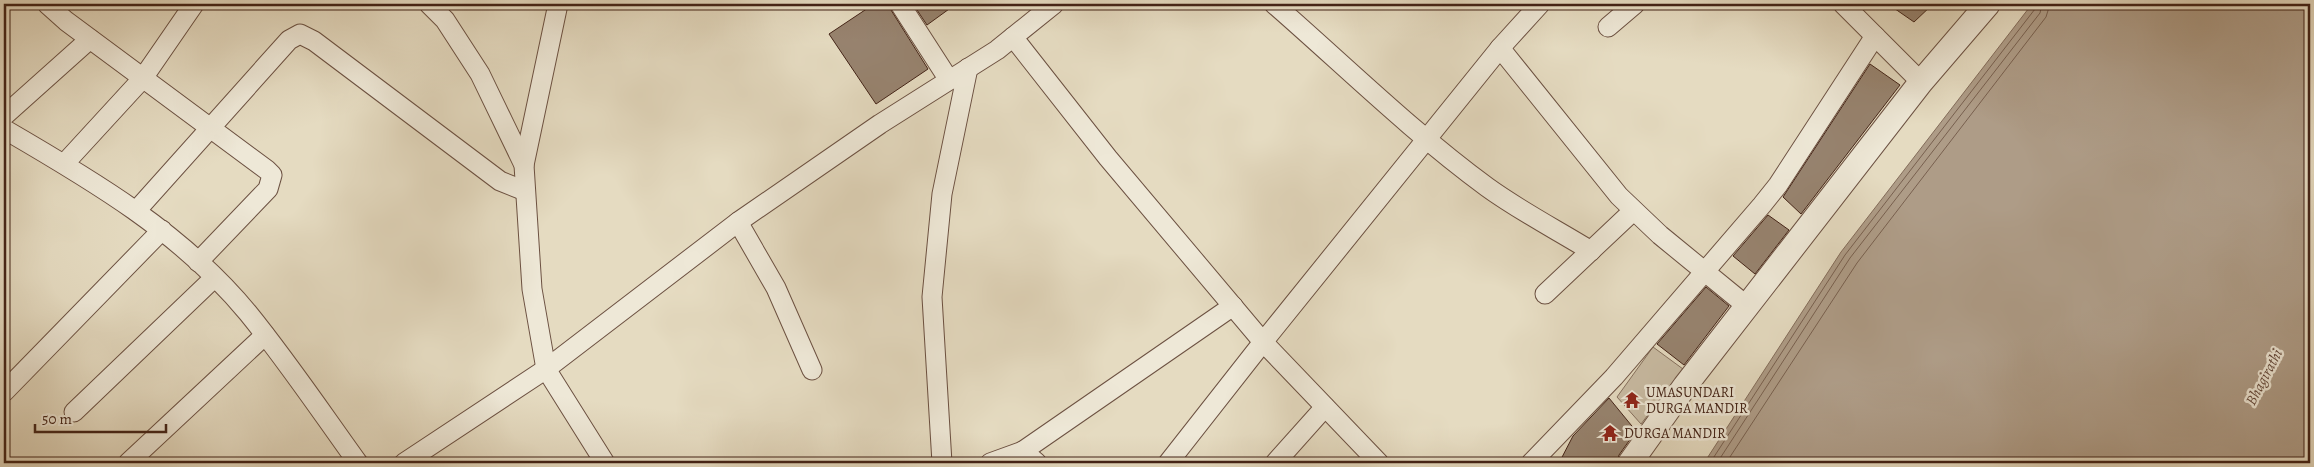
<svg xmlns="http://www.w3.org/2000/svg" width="2314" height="467" font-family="Alegreya,serif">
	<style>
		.green { fill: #c9bca4; stroke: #86705e }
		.water { fill: #ae9c87; stroke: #836c5a }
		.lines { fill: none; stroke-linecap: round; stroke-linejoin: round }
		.shore { stroke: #78604f; stroke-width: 1 }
		.building { fill: #97836f; stroke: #432317 }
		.minor-casing { stroke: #6c5142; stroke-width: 21 }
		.tertiary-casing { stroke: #6c5142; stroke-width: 26 }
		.minor { stroke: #eee8d7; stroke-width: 19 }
		.tertiary { stroke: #eee8d7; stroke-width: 24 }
		.labels { text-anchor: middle; stroke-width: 5; stroke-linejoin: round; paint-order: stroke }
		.poi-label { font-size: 14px; fill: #432317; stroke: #eee8d7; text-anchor: start }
		.water-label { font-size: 15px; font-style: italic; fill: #634739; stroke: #eee8d7 }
	</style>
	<rect width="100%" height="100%" fill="#e5dbc1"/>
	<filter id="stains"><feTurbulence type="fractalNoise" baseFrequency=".004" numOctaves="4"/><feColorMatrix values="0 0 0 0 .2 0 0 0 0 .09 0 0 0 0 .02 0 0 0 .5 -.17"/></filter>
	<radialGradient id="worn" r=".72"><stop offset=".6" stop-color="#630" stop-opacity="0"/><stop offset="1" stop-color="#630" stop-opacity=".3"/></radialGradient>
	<path class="green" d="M1653,347l30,22 -42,55 -24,-27z"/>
	<path class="water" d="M2032,4h278v459h-606l137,-211z"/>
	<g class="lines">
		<g class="shore">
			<path d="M1710,463l135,-208 190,-246 1,-5"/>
			<path d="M1717,463l133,-205 190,-245 2,-9"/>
			<path d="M1726,463l131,-200 189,-246 4,-13"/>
		</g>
	</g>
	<g class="building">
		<path d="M874,4h15l2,6 37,59 -52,35 -47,-70z"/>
		<path d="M913,4h43l-29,21z"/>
		<path d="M1888,4h45l-19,18z"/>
		<path d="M1870,64l30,21 -99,129 -18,-17z"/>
		<path d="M1768,215l21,15 -34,44 -22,-18z"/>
		<path d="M1706,287l23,19 -45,59 -27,-21z"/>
		<path d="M1609,398l27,33 -17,24 -2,8h-58l14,-27z"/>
	</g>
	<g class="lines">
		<g class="minor-casing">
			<g id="minor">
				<path d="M47,4l19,17 201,149 5,5 -4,14 -70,73"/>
				<path d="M429,4l16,16 35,54 44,91 8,124 14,80 59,94"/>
				<path d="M900,4l49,76"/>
				<path d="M1274,4c70,61 138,128 213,183 33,24 70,43 104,64"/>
				<path d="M1843,4l78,78"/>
				<path d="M1608,27l27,-23"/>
				<path d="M1013,37l95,121 155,184 237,-294 40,-44"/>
				<path d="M1500,48l119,148 41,39 88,72"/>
				<path d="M4,116l86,-77"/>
				<path d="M4,129c88,51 178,104 244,184 39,48 74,100 110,150"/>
				<path d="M64,164l79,-86 51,-74"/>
				<path d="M524,165l34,-161"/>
				<path d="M136,211l153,-171 11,-6 14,7 186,140 25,10"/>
				<path d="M738,222l38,66 36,82"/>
				<path d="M1545,294l88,-83"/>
				<path d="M4,392l158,-162"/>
				<path d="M74,412l140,-134"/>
				<path d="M1023,451l210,-145"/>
				<path d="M128,463l137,-128"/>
				<path d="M404,463l142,-94 192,-147 142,-98 117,-74 57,-46"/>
				<path d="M942,463l-10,-166 10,-103 26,-126"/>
				<path d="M990,463l33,-12 14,12"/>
				<path d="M1168,463l95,-121 116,121"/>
				<path d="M1275,463l50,-56"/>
				<path d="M1531,463l83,-86 148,-172 16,-20 97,-149"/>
			</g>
		</g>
		<g class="tertiary-casing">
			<path id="tertiary" d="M1630,463l55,-77 236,-304 67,-78"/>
		</g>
		<use href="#minor" class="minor"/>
		<use href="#tertiary" class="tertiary"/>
	</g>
	<defs>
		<g id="temple-bare" transform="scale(1.35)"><path d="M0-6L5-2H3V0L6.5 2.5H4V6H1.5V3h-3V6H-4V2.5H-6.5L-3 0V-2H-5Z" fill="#8f2418" stroke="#eee8d7" stroke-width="2.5" paint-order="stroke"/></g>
	</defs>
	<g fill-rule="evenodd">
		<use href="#temple-bare" x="1632" y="400"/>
		<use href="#temple-bare" x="1610" y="433"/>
	</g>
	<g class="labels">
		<g class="poi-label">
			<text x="1646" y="397">UMASUNDARI<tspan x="1646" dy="16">DURGA MANDIR</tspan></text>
			<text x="1624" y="438">DURGA MANDIR</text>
		</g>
		<g class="water-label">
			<text transform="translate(2264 377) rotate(-62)" y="5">Bhagirathi</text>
		</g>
	</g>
	<rect width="2314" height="467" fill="none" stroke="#e5dbc1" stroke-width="20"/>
	<rect x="5" y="5" width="2304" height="457" fill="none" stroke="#432317" stroke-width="2.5"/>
	<rect x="10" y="10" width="2294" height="447" fill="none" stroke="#432317"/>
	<path d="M35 424v8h131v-8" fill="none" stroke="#432317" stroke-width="2.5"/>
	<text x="42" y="424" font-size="15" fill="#432317" stroke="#eee8d7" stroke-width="4" paint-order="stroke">50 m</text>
	<rect width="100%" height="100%" filter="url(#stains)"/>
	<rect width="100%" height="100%" fill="url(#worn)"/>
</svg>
